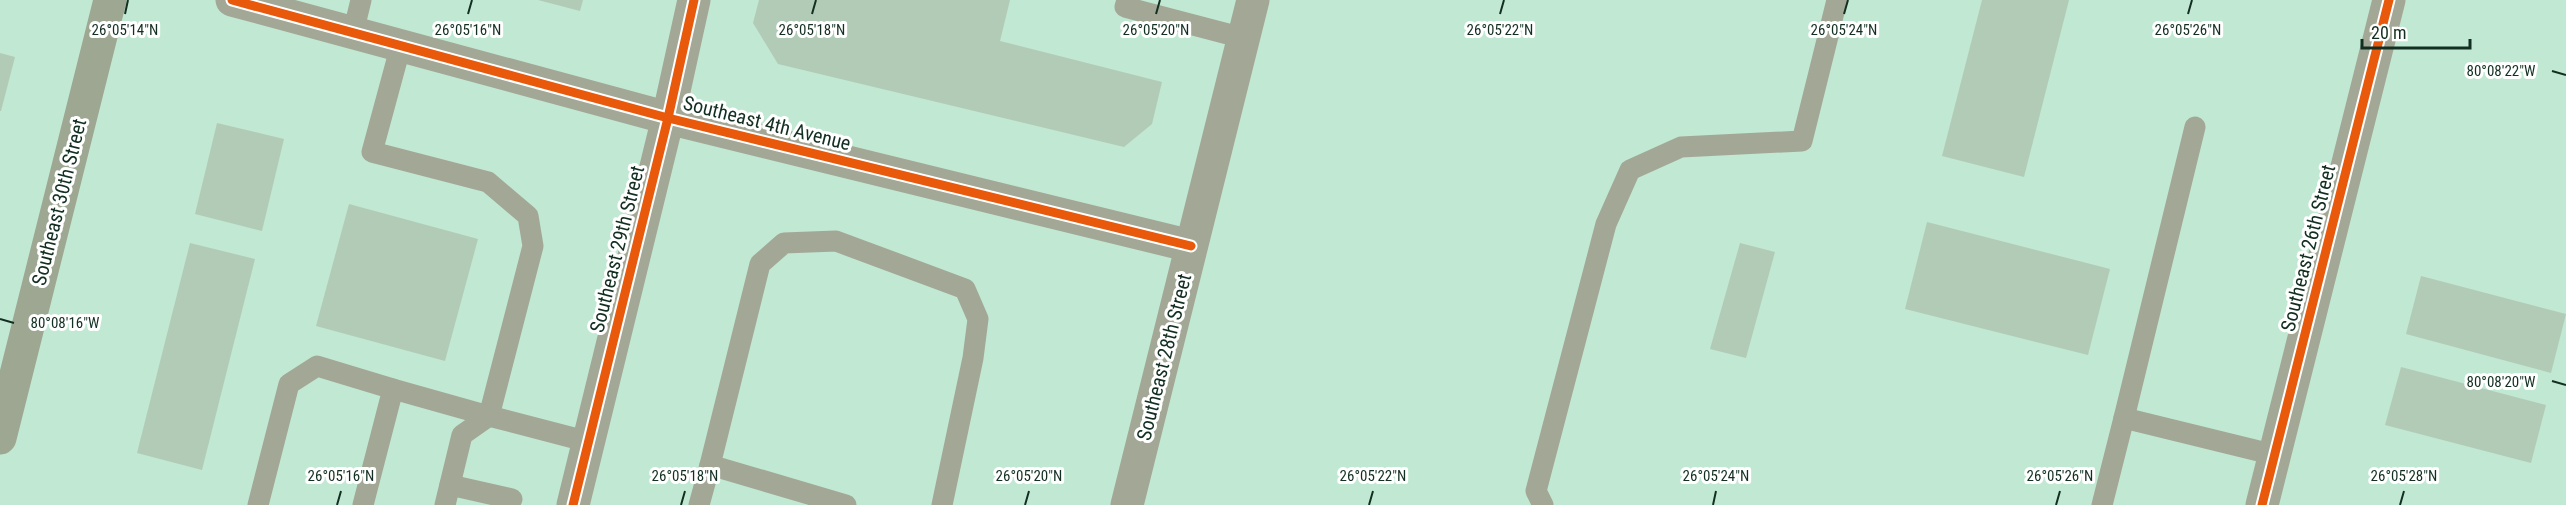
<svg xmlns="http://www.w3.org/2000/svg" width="2566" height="505" font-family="'Roboto Condensed',sans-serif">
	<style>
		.building { fill: #b2cbb7 }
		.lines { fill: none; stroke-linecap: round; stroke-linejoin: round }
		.service { stroke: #a3a796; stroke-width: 21 }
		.minor { stroke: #a3a796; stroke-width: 33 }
		.secondary { stroke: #9da792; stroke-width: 33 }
		.cycleway-casing { stroke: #fff; stroke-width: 13 }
		.cycleway { stroke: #e8590c; stroke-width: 9 }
		.ticks { fill: none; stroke: #132f21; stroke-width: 2 }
		.labels { text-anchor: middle; stroke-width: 6; stroke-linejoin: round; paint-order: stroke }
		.street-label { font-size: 20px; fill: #132f21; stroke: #fff }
		.ticks-label { font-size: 15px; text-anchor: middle; fill: #132f21; stroke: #fff; stroke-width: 6; stroke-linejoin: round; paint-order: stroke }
	</style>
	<rect width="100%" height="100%" fill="#c1e8d2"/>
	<g class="building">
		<path d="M538,0h45l-3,11z"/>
		<path d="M759,0h251l-10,41 162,41 -10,42 -28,23 -346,-83 -25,-41z"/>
		<path d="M1982,0h87l-45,177 -82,-21z"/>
		<path d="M0,53l15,4 -14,54h-1z"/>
		<path d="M217,123l67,16 -22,92 -67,-17z"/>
		<path d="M349,204l129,35 -33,122 -129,-35z"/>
		<path d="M1927,222l183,47 -22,86 -183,-46z"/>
		<path d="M190,243l65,16 -53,211 -65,-17z"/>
		<path d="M1740,243l35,9 -29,106 -36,-9z"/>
		<path d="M2421,276l145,38 -15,59 -145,-39z"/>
		<path d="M2401,367l145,38 -15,58 -146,-38z"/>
	</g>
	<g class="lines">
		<g class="service">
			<path d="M1127,0l-2,7 118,31"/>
			<path d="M353,33l8,-33"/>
			<path d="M401,45l-29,107 116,30 40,34 5,30 -44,170 100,26"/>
			<path d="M2195,127l-71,291 151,37"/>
			<path d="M393,389l96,27 -27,19 -17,70"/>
			<path d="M450,485l62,14"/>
			<path d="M258,505l31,-121 28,-18 76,23 -30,116"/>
			<path d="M699,505l11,-40"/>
			<path d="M846,505l-136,-40 50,-201 24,-21 52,-2 129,48 13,30 -5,39 -31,147"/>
			<path d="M1543,505l-7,-14 70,-267 24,-54 51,-23 121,-6 35,-141"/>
			<path d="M2102,505l22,-87"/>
		</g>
		<g class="minor">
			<path d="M232,0l436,118 523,128"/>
			<path d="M573,505l95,-387 26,-118"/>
			<path d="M1127,505l126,-505"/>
			<path d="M2262,505l127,-505"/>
		</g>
		<path class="secondary" d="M0,438l110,-438"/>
		<g class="cycleway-casing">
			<g id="cycleway">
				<path d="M232,0l436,118 523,128"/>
				<path d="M573,505l95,-387 26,-118"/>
				<path d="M2262,505l127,-505"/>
			</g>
		</g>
		<use href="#cycleway" class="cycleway"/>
	</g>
	<path class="ticks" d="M125,14l3,-14M468,14l4,-14M812,14l4,-14M1156,14l4,-14M1500,14l4,-14M1844,14l4,-14M2188,14l4,-14M2552,71l14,4M0,319l14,4M2552,381l14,4M337,505l4,-14M681,505l4,-14M1025,505l4,-14M1369,505l4,-14M1713,505l3,-14M2056,505l4,-14M2400,505l4,-14"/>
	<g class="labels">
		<g class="street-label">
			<text transform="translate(767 123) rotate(14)" y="7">Southeast 4th Avenue</text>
			<text transform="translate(59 202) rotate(-76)" y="7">Southeast 30th Street</text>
			<text transform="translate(2308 248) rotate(-76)" y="7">Southeast 26th Street</text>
			<text transform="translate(617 249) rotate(-76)" y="7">Southeast 29th Street</text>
			<text transform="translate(1164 357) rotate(-76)" y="7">Southeast 28th Street</text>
		</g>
	</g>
	<g class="ticks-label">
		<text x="125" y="35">26°05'14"N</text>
		<text x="468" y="35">26°05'16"N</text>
		<text x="812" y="35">26°05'18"N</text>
		<text x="1156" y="35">26°05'20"N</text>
		<text x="1500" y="35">26°05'22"N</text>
		<text x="1844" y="35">26°05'24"N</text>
		<text x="2188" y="35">26°05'26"N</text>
		<text x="2501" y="76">80°08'22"W</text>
		<text x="65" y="328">80°08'16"W</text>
		<text x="2501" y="387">80°08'20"W</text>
		<text x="341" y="481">26°05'16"N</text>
		<text x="685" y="481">26°05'18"N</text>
		<text x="1029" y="481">26°05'20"N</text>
		<text x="1373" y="481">26°05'22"N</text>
		<text x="1716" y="481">26°05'24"N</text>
		<text x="2060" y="481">26°05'26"N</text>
		<text x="2404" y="481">26°05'28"N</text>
	</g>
	<path d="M2362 39v9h108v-9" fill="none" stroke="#132f21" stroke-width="3"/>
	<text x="2371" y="39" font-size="18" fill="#132f21" stroke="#ffffff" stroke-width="4.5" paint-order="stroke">20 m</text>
</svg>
